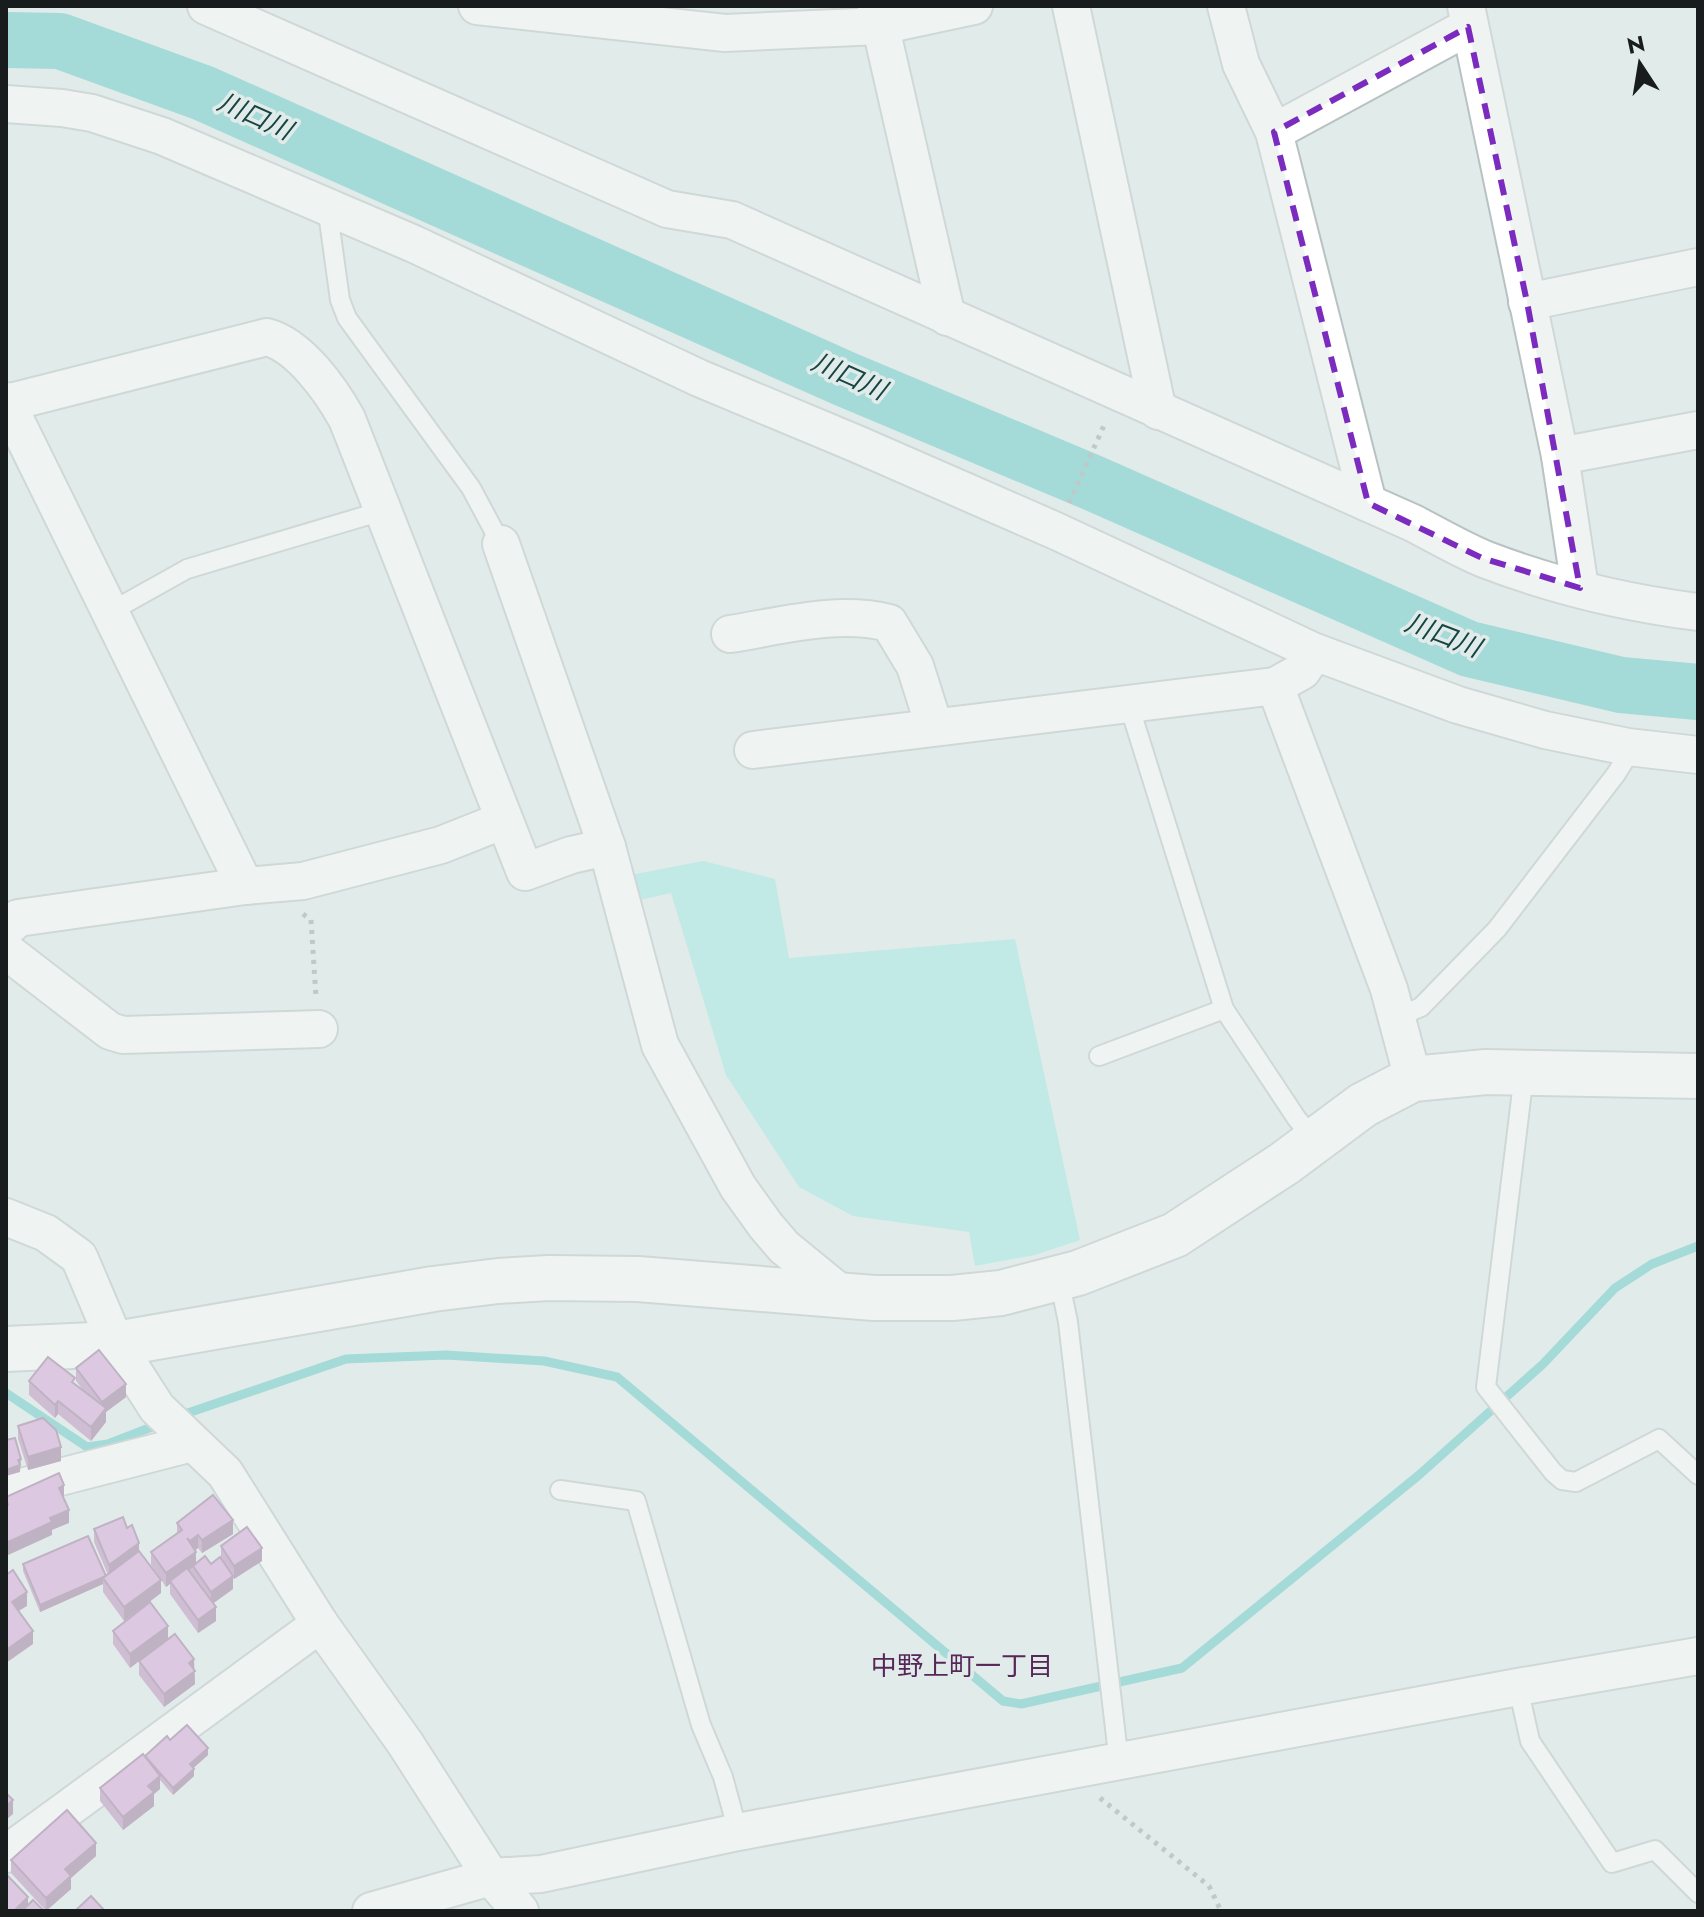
<svg xmlns="http://www.w3.org/2000/svg" width="1704" height="1917" font-family="Jost,'Noto Sans JP',sans-serif">
	<style>
		.green { fill: #99e7e2 }
		.lines { fill: none; stroke-linecap: round; stroke-linejoin: round }
		.stream { stroke: #5ac5c1; stroke-width: 9 }
		.river { stroke: #5ac5c1; stroke-width: 56 }
		.lane-casing { stroke: #b9c2c2; stroke-width: 22 }
		.street-casing { stroke: #b9c2c2; stroke-width: 40 }
		.secondary-casing { stroke: #b9c2c2; stroke-width: 48 }
		.path { stroke: #989f9f; stroke-width: 5; stroke-dasharray: 4 6; stroke-linecap: butt }
		.lane { stroke: #fff; stroke-width: 18 }
		.street { stroke: #fff; stroke-width: 36 }
		.secondary { stroke: #fff; stroke-width: 44 }
		.wall { fill: #b888b8 }
		.shaded-wall { fill: #966f96 }
		.building { fill: #d69ed6; stroke: #966f96; stroke-width: 2 }
		.marked { fill: none; stroke: #7b2cbf; stroke-width: 6; stroke-dasharray: 16 10; stroke-linejoin: round }
		.labels { text-anchor: middle; stroke-width: 7; stroke-linejoin: round; paint-order: stroke }
		.water-label { font-size: 26px; font-style: italic; fill: #154544; stroke: #e1ebea }
		.neighbourhood-label { font-size: 26px; fill: #572759; stroke: #e1ebea }
	</style>
	<rect width="100%" height="100%" fill="#e1ebea"/>
	<path class="green" d="M703,861l72,18 14,79 226,-19 65,301 -45,15 -60,11 -6,-34 -116,-16 -54,-29 -73,-112 -55,-182 -40,9 -6,-26z"/>
	<g class="lines">
		<g class="stream">
			<path d="M6,1393l81,54 21,-3 54,-21"/>
			<path d="M179,1416l167,-57 100,-4 98,6 73,16 386,324 18,3 161,-36 237,-193 124,-111 72,-76 37,-24 46,-18"/>
		</g>
		<path class="river" d="M6,40l54,1 143,52 642,286 248,104 376,166 152,36 77,7"/>
		<g class="lane-casing">
			<g id="lane">
				<path d="M327,206l13,94 7,18 124,170 30,56"/>
				<path d="M110,612l77,-43 195,-58"/>
				<path d="M1131,702l3,19 90,288 73,110 18,21"/>
				<path d="M1398,1017l23,-10 76,-78 119,-155 10,-16 2,-11"/>
				<path d="M1099,1056l125,-47"/>
				<path d="M1524,1074l-38,313 67,85 9,8 14,2 83,-43 39,36"/>
				<path d="M1059,1279l9,43 51,441"/>
				<path d="M560,1490l76,11 65,224 22,52 15,55"/>
				<path d="M1518,1687l12,54 82,122 43,-13 43,43"/>
			</g>
		</g>
		<g class="street-casing">
			<g id="street">
				<path d="M206,6l461,203 65,11 681,303c23,12 47,26 71,36 68,26 142,44 214,53"/>
				<path d="M477,6l248,27 155,-7 94,-20"/>
				<path d="M876,6l71,311"/>
				<path d="M1071,6l87,405"/>
				<path d="M1226,6l15,58 33,68 94,371"/>
				<path d="M1466,6l94,450"/>
				<path d="M6,104l56,4 30,5 70,23 252,108 285,134 158,66 199,87 259,121 143,53 87,25 83,17 70,8"/>
				<path d="M1274,132l194,-105"/>
				<path d="M1527,302l171,-35"/>
				<path d="M6,401l239,485"/>
				<path d="M7,403l260,-66c33,9 64,53 80,82l178,453 46,-17 36,-8"/>
				<path d="M501,544l106,303 53,198 78,142 28,39 18,21 60,49"/>
				<path d="M1580,588l-20,-132 138,-26"/>
				<path d="M730,634c52,-8 107,-24 159,-11l26,43 19,60"/>
				<path d="M1275,686l114,303 24,90"/>
				<path d="M753,750l522,-64 27,-15 13,-19"/>
				<path d="M6,929l12,-11 227,-32 58,-5 138,-36 63,-25"/>
				<path d="M6,951l104,80 13,4 196,-6"/>
				<path d="M6,1217l40,16 33,24 37,87 41,64 68,65 95,151 85,119 86,134 29,34"/>
				<path d="M6,1491l186,-48"/>
				<path d="M6,1854l314,-230"/>
				<path d="M371,1911l120,-34 50,-3 197,-42 780,-145 180,-31"/>
			</g>
		</g>
		<g class="secondary-casing">
			<path id="secondary" d="M6,1349l110,-5 317,-55 65,-8 51,-3 89,1 236,19h78l49,-5 77,-20 97,-38 110,-72 78,-58 50,-26 73,-7 212,4"/>
		</g>
		<g class="path">
			<path d="M1069,503l37,-82"/>
			<path d="M303,914l8,6 5,77"/>
			<path d="M1100,1798l109,88 12,25"/>
		</g>
		<use href="#lane" class="lane"/>
		<use href="#street" class="street"/>
		<use href="#secondary" class="secondary"/>
	</g>
	<g class="wall">
		<path d="M76,1368l50,29 -20,15v10l-15,19 -33,-27 -3,4 -26,-23v-14l46,3 8,6 -7,-9z"/>
		<path d="M18,1426l43,35 -33,9 -10,-31z"/>
		<path d="M177,1523l56,11 -31,19 -4,-5 -3,2 1,13 15,1 10,-6v-12l41,15 -28,18 -1,-1v11l-20,14 3,18 -18,12 -28,-39v-10l-4,3 -15,-22v-13l26,-19z"/>
		<path d="M94,1529l45,22 22,42 -37,28 -21,-29v-8l-63,28 -17,-41v-7l83,12 2,-1 -14,-33z"/>
		<path d="M113,1631l55,8 -38,29 -17,-24z"/>
		<path d="M139,1661l55,9 1,14 -31,23 -25,-32z"/>
		<path d="M170,1740l38,15 -15,13 1,8 -21,19 -13,-15v9l-6,5v12l-31,24 -23,-29v-13z"/>
		<path d="M96,1856l-25,22v11l-25,22 -35,-38v-13z"/>
	</g>
	<g class="shaded-wall">
		<path d="M126,1384v13l-20,15v10l-15,19v-14l11,-14v-11z"/>
		<path d="M58,1401v13l-3,4v-13z"/>
		<path d="M61,1447v14l-33,9v-13z"/>
		<path d="M21,1459l-1,13 -14,4v-6l12,-10z"/>
		<path d="M64,1485v14l-5,2v-13z"/>
		<path d="M69,1510v13l-17,7v5l-46,21v-13l44,-25z"/>
		<path d="M233,1520v14l-31,19v-13z"/>
		<path d="M198,1535v13l-8,6v-13z"/>
		<path d="M139,1543v14l-30,21v-13z"/>
		<path d="M262,1548v13l-28,18v-13z"/>
		<path d="M196,1552v13l-25,18 -1,-2v3l-4,3v-14z"/>
		<path d="M106,1576l-3,2v6l-63,28v-7z"/>
		<path d="M233,1576v13l-22,16v-13z"/>
		<path d="M161,1580v13l-37,28v-14z"/>
		<path d="M27,1592v14l-15,9v-13z"/>
		<path d="M216,1607v14l-18,12v-13z"/>
		<path d="M168,1626v13l-38,29v-14z"/>
		<path d="M33,1631v13l-27,19v-13z"/>
		<path d="M194,1659l1,25 -31,23v-13l25,-31z"/>
		<path d="M208,1748v7l-18,16v-7z"/>
		<path d="M194,1769v7l-21,19v-7z"/>
		<path d="M160,1776v13l-6,5v12l-31,24v-13l25,-31z"/>
		<path d="M13,1800v14l-7,6v-14z"/>
		<path d="M96,1843v13l-25,22v11l-25,22v-13l19,-29z"/>
		<path d="M28,1897v14h-14z"/>
	</g>
	<g class="building">
		<path d="M99,1350l27,34 -24,18 -26,-34z"/>
		<path d="M48,1357l27,21 -3,4 34,26 -15,19 -33,-26 -3,4 -26,-24z"/>
		<path d="M43,1418l13,12 5,17 -33,10 -10,-31z"/>
		<path d="M15,1438l6,21 -3,1 2,5 -14,5v-30z"/>
		<path d="M59,1473l5,12 -5,3 10,22 -19,8 2,4 -46,21v-37l2,-1 -2,-8z"/>
		<path d="M213,1495l20,25 -31,20 -4,-5 -8,6 -3,-3 9,14 -30,21 -15,-21 31,-22 -5,-7z"/>
		<path d="M123,1517l4,11 5,-3 7,18 -30,22 -15,-36z"/>
		<path d="M247,1527l15,21 -28,18 -13,-20z"/>
		<path d="M88,1536l18,40 -66,29 -17,-41z"/>
		<path d="M139,1551l22,29 -37,27 -21,-29z"/>
		<path d="M205,1556l6,8 9,-7 13,19 -22,16 -18,-26z"/>
		<path d="M187,1568l29,39 -18,13 -28,-39z"/>
		<path d="M13,1570l14,22 -15,10 21,29 -27,19v-75z"/>
		<path d="M150,1602l18,24 -38,28 -17,-23z"/>
		<path d="M175,1634l19,25 -5,4 6,8 -31,23 -25,-33z"/>
		<path d="M187,1725l21,23 -18,16 4,5 -21,19 -28,-32 22,-20 3,4z"/>
		<path d="M143,1754l17,22 -12,10 6,6 -31,25 -23,-29z"/>
		<path d="M6,1793l7,7 -7,6z"/>
		<path d="M67,1810l29,33 -31,26 6,7 -25,22 -35,-38z"/>
		<path d="M6,1874l22,23 -14,14h-8z"/>
		<path d="M91,1896l14,15h-30z"/>
		<path d="M33,1900l11,11h-22z"/>
	</g>
	<path d="M0 0H1704V1917H0ZM1468,27l59,275 53,286 -98,-30 -114,-55 -94,-371z" fill="#e1ebea" fill-opacity=".55" fill-rule="evenodd"/>
	<path class="marked" d="M1468,27l59,275 53,286 -98,-30 -114,-55 -94,-371z"/>
	<g class="labels">
		<g class="water-label">
			<text transform="translate(255 116) rotate(24)" y="9">川口川</text>
			<text transform="translate(849 376) rotate(24)" y="9">川口川</text>
			<text transform="translate(1443 635) rotate(21)" y="9">川口川</text>
		</g>
		<g class="neighbourhood-label">
			<text x="962" y="1675">中野上町一丁目</text>
		</g>
	</g>
	<rect width="1704" height="1917" fill="none" stroke="#191c1c" stroke-width="16"/>
	<g transform="translate(1640 64) rotate(348)" stroke="#e1ebea" stroke-width="6" paint-order="stroke">
	<path d="M0-6L14 30L0 20L-14 30Z" fill="#191c1c"/>
	<text y="-12" font-size="22" font-weight="bold" text-anchor="middle" fill="#191c1c">N</text>
	</g>
</svg>
